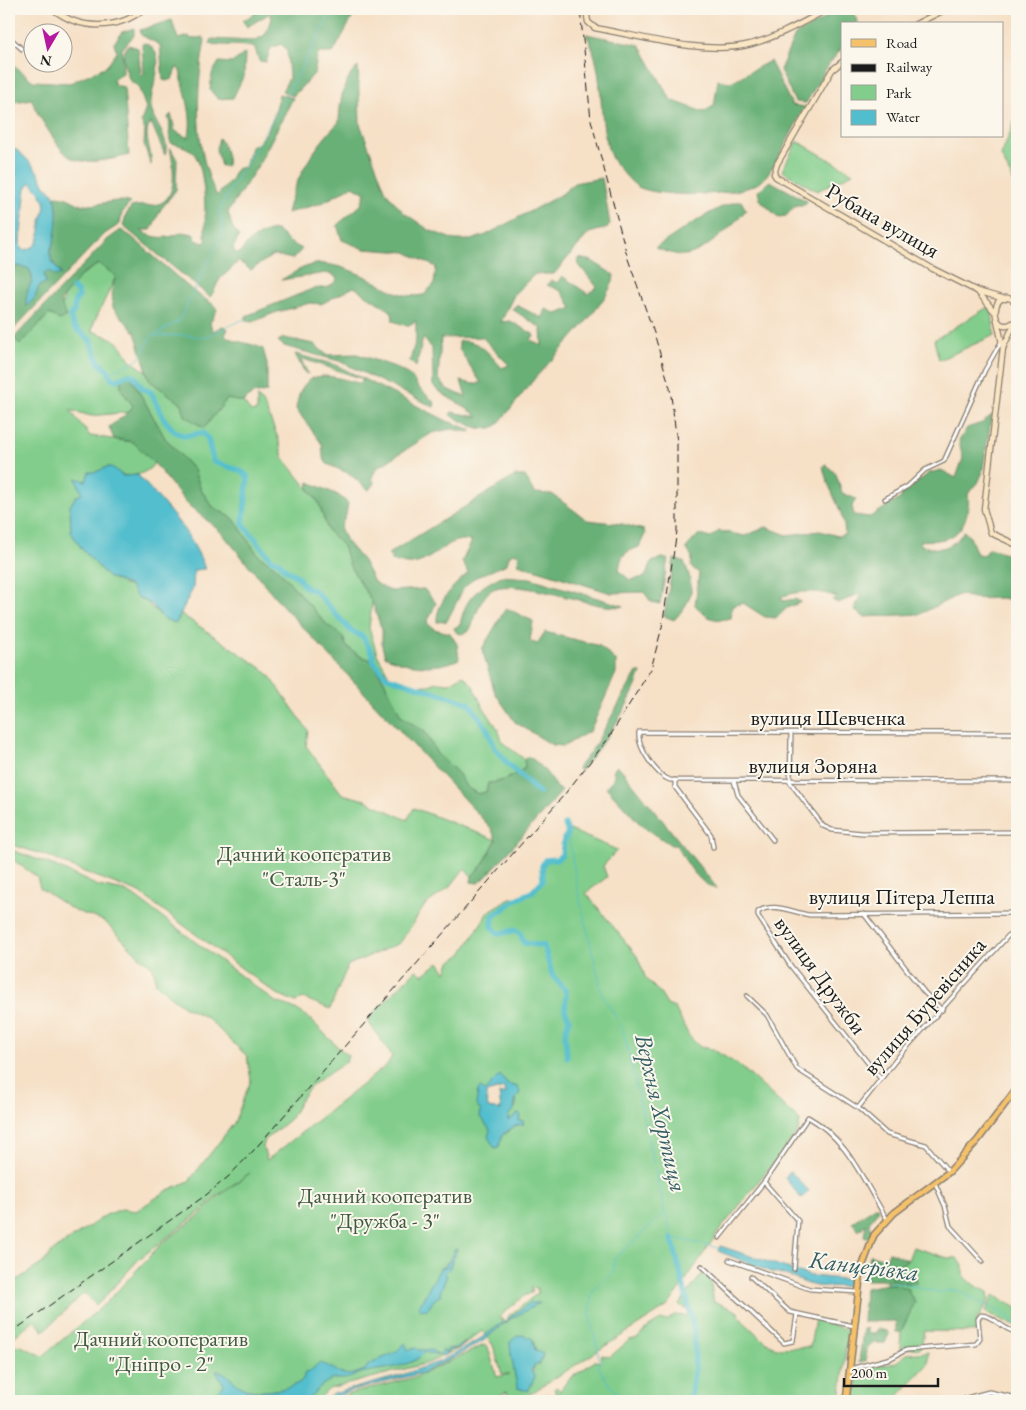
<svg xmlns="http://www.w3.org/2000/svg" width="1026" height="1410" font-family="'EB Garamond',serif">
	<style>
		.green { fill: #82cd8b; stroke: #4f7454; fill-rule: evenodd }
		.forest { fill: #69b077; stroke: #42664a; fill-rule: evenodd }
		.water { fill: #52becd; stroke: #376d74; fill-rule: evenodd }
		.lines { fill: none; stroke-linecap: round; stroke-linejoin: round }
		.stream { stroke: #52becd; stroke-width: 1 }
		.river { stroke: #52becd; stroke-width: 5.5 }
		.street-casing { stroke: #897e71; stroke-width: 5.5 }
		.secondary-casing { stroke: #897e71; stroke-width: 7 }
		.primary-casing { stroke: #897e71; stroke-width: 8 }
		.street { stroke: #fff; stroke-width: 3 }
		.secondary { stroke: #fbe6c4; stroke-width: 4.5 }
		.primary { stroke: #f5c16b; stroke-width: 5 }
		.rail { stroke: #1c1c1c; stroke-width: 1; stroke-dasharray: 8 4; stroke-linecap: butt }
		.labels { text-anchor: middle; stroke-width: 4; stroke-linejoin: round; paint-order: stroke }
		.street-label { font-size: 22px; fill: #1c1c1c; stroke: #fbf7ec }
		.park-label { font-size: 22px; fill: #405a43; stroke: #fbf7ec }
		.water-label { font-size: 24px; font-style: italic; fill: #325d63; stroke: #fbf7ec }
	</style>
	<rect width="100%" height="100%" fill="#fbf7ec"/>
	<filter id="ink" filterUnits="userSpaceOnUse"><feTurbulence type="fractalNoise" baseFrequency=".02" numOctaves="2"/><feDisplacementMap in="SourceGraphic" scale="10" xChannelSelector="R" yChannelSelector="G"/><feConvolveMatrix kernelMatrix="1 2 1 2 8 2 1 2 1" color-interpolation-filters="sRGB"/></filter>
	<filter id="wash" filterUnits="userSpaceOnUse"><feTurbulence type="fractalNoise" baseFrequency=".0096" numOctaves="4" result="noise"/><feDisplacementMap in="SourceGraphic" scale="20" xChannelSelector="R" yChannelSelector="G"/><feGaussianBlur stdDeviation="1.12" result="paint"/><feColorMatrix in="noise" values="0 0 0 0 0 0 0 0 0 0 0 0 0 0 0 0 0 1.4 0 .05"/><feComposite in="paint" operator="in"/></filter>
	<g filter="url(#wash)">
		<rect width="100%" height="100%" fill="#f6e0c6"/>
		<g class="green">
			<path d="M1015,120l2,3v66l-16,-33z"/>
			<path d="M797,141l56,32 -36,18 -35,-20z"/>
			<path d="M99,264l17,12 -23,49 -1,6 19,7 10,7 10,16 15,10 4,10 33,23 21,24 23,-29 16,3 8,10 6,-1v-14l6,5 15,36 5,19 36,46 9,28 15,15 7,20 22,36 -3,26 8,26 14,25 19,7 19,-1 8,-3 13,1 13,-8 10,11 9,19 16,24 5,14 21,16 1,9 -23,14 -14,1 -2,9 -8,2 -12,-7 -7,-13 -22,-20 -12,-22 -24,-16 -18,-37 -12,-19 -13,-5 -12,-9 -3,-9 -16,-12 -50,-57 -19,-13 -24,-36 -21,-12 -12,-17 -7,-20 -29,-32 -36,-64 -8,4v11l12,17 -4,6 -38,4 -21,-6 20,26 43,6 24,17c-6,14 -28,22 -40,13l6,113 7,1 34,33 12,4 5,-9 79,53 9,8 39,55 -2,16 36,48 23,6 42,20 7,-12 82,32 -12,23 -12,13 -8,-7 -14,18 -25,18 -25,38 -52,22 -18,44 -27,-11 -7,4 -21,-9 -135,-100 -66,-25 -26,-12 -39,-12v-501l5,-5 6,6 29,-30 11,6c0,-29 14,-42 39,-56z"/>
			<path d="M988,307l4,7 3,21 -56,25 -5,-20z"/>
			<path d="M570,830l47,20 -14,16 4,11 -21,16 51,63 9,23 14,14 7,12 8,3 14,28 11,11 12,2 28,17 60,55 -2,11 -79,99 -51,75 -149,95h-9l-3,-9 -21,9h-154l17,-7 67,-17 68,-32 4,3 9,29 13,-3h-8l-9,-29 -11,-14 -22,17 -32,15 -99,26 -12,12h-308v-53l10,-3 24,11 63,-53 55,-59 39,-29 16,-17 34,-25 -35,24 -16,16 -60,46 -39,43 -4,3 -12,-12 -40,38 -10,-11 -25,21v-56l34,-22 10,-12 53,-36 16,-6 14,2 32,-21 21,-9 45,-58 17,-43 -4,-24 -41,-39 -20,-9 -19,-14 -11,-11 -3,-16 -14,-11 -35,-35 -31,-11 -33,-22 -3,-11 -28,-20v-8l46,17 43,20 27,5 9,5 143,107c33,5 45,34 71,52l-2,7 -33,22 -10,12 -12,22 -26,22 -2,7 4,13 120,-95 5,-9 -25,-36 49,-50 7,5 16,-13 7,10 4,-10 12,-8 26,-42 22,-14c15,2 24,-8 33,-18l-1,-14 3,-6 12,-1 5,-4 2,-16 5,-3zM490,1087h27l-1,19 -7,8 -1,8 11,-1 -13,13 -16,-4 -6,-38zM531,1288h6l1,5 -31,24v6l-8,-6 25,-21 9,-4zM533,1341c1,3 2,6 3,9 1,7 -6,34 -8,41l-13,-18 -4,-18z"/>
			<path d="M913,1247l35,11h9l6,7v10l11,10 14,7 1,8 -12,20 1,12 -54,-1 -3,17 -21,1 1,-21 14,-26c-7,-11 -14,-19 -28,-18l-2,-3 11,-1 10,3 -4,-7h-12l-2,-4 20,-12z"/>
			<path d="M705,1274l6,6 2,21 24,10 5,9 20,19 14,9 34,-1 5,-28 33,11 -8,71h-302l10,-7 3,2 5,-2 -2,-5 3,-2 3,4 8,-11 27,-19 5,1 2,-7 8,2 19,-17 9,-2 9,-10 14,-8h7l6,-5 12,1 2,-2 -1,-5 -8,-4 22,-30z"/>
			<path d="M994,1295l23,13v19l-32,-15z"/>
			<path d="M928,1352v12l-35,37h-38l3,-31 37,-7 12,-9z"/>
		</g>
		<g class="forest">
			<path d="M261,9h96l-24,44h-15l-4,21 -21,22 -11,-5 7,-13 -2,-28 -6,-6 -10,4 -5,14 -7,-1 -4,-13c-9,-4 -33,-2 -45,-4l2,-5 42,2 11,-6 7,-16 -2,-6 -23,14 -4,-6z"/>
			<path d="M841,9h12l5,15h-16v24l-13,16 -23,39 -11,-1 -15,-32 15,-35z"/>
			<path d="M172,20l6,19 11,-3 2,3 12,-2 2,3c-9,50 -12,109 12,156l14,-16 5,-11 8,-2 8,-22 6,-1c13,-15 18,-31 21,-50l14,4 -34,66 -31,48 4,14 7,11 -6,11 3,6 5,-2c6,-11 22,-22 36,-22l12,12 13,7 -9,10 -20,-4 -22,15 -13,-9c-6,8 -12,12 -18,18 -4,5 -5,13 -10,18l-87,-71 3,-11 5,-8c8,-2 16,-1 25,-2 24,-6 17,-41 14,-58l7,13 -1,30 -15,19 -10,21h-10c10,9 29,10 40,2l13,2 2,6 7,3 4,-2 -2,-5c1,-18 0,-67 -10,-81 -5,-8 -16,-10 -24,-12 -4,-9 1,-16 -3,-26l3,-3 4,17 13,7c7,-19 -4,-47 -8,-67l-3,-4 -5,12 -6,2 -3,-1 -3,-35 -19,-10 -1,-5z"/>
			<path d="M134,28v7l-12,14 1,24 -10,6 2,6 9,2 5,68c-16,4 -48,12 -62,0 -7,-6 -13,-16 -19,-25 -6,-10 -13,-19 -16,-31l-17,3 -6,4v-45l24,20 37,2 37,-17 10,-14 -3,-9 8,-11z"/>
			<path d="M586,34l54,11 31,55 32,12 11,-6 4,-26 13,2 39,-21 22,44 13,2c-10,17 -31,65 -45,75 -20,15 -100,16 -122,5 -5,-2 -23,-23 -26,-28 -17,-39 -4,-84 -26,-125z"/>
			<path d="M145,43c26,12 4,44 6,64 2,16 20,32 14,48l-14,-33c-10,15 2,27 0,43l-7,-21 1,-14 -4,-8 5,-14 -8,-22 -8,-5c-4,-11 -11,-26 -2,-36l10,3 3,27h3l-2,-31z"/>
			<path d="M245,53l-1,22 -11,23 -15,1 -8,-9 2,-16 7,-12 13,1z"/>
			<path d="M358,67l2,57 26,68 17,20 26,18 15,6 11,4h16l15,-5 76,-41 12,-11 28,-5 8,46 -3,4 -18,5 -35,41h-19l-20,19 -14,29 9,-1 23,13 1,3 -4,2 12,7 -1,-18 -29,-19 4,-4 26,13 4,-9 11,5 15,-6 -11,-17 -14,-6 4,-5 6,3 5,-7 26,18 9,-7 -18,-22 -1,-7 14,3 22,14c0,23 -62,84 -79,103 -13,16 -25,33 -39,48 -16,8 -31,-4 -46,-11l2,-3 26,5c-14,-13 -30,-17 -45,-31l-1,-38 -9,-10 -7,29 -6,-6 6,-22v-18l-9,5 -14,-5 -1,-9 -38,-25 -33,17 -11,-1 -36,10 -22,9 -6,-1v-5l66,-27 17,-2 8,-7 -2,-4 -9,-3 -45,7c11,-6 22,-14 35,-16 18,-2 45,10 60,18 19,10 26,16 48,13l10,-11 2,-17 -30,-15 -42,-3 -22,-9 -5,-15 24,-20 4,-12 -12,-7 -31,17 -35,10c8,-35 27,-66 52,-91 1,-19 3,-42 19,-55zM482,337l27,28 -7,3c-14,-15 -21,-28 -43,-27v8l22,34 -8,1 -12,-3 5,16 -19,-8 -9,-11 3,-40z"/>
			<path d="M219,138c5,5 10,22 8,28h-6l-5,-16z"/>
			<path d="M770,181l37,20 -2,4h-9l-10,11 -8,1 -18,-17 -2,-9z"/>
			<path d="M55,196c16,0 20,9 30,9 14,1 33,-8 45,-2l-8,10 -2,11 -17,11 -94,99v-61l7,-7 12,2c6,8 5,15 -1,23l7,7 5,-12 7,-3 -2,-9 4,-3 13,3 -9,-13 -2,-9 4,-9 3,-33z"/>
			<path d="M741,201l5,9c-12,14 -40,42 -60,45 -9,1 -22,-4 -31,-7 22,-14 62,-44 86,-47z"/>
			<path d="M121,230l11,7 61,54 21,14 3,5 -7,13 3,8 10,-5 5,3 -3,6c11,9 26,7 38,14l4,15v28l-15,2 -9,8 -16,-3 -23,29 -19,-12 -3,-12 -32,-23 -15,-49 -22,-24 -1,-19 4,-13 -17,-12 -16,9 -23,28 6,16 -6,3 -11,-6 -29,31 -6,-7 93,-98z"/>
			<path d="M284,338l30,6 13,11 30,-1 38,13 17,10 5,9 18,17 -1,4 -95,-46 -55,-15 -6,-5z"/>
			<path d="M295,354l41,11 111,56 25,9 -2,2 -19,-3 -19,4 -55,35 -5,9 2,6 -5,7 -2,-1 -17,-15 -23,-10 -4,-7 -1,-13 -26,-35c6,-42 29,-35 62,-26l4,-1 1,-3 -60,-20 -2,1 7,14 -3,-1z"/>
			<path d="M129,374l36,64 29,32 7,20 12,17 21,12 24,36 19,13 50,57 16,12 3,9 12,9 13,5 12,19 18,37 24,16 12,22 22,20 7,13 12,7 8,-2 2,-9c15,-1 24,-6 37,-15l-1,-9 5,-2c9,4 24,23 28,31l5,3 -77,87 -7,5 -7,-1 1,-6 12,-13 12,-23 -5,-12 -210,-224 -60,-72 -34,-28 -32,-40 -22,-22 -19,-3 -5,-12 20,-15 4,-6 -12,-17v-11z"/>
			<path d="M992,415l-10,59 -4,9 -10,11c2,17 -4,41 -24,45 -8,2 -16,1 -24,2l1,4c19,7 32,3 43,-14l6,6 7,17 7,1 5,-7 28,8v48c-4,-2 -11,-6 -16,-6 -16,0 -24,3 -41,-4l-40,20 -56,3 -10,-7 7,-17 -23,10 -6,-3 5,-3c-18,-7 -39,-7 -56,0l2,4 12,-2 6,3 -14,6 -11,10 -11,-1 -22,-14 -11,3 -1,12c-18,4 -24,0 -36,-13l4,-32 -8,-6 1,-10 -6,-9 13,-14 11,4 9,-7 26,5 21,-9 21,8 33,-4 18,5 7,-2c-1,-26 -18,-44 -22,-68l3,-2 10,10 6,19 14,6 -4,7 2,9 16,2 31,-19 1,-4 27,-21 12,-3 15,8 7,-20 -4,-17 8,-13 15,-5z"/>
			<path d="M515,476h10l9,17 18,1 35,26 35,4 22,6 1,4 -6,13c-15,5 -18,8 -20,24l11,9 15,-3 7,-15 10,-4 6,1 -8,45 -9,-2 -7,-10 -33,1 -93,-29 1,-9 -6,-2 -4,3 -2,8 -33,14 -11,11 -16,32 -10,1c-1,-19 17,-37 31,-49l-6,-12 10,-20c-24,-7 -38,21 -60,23 -6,1 -13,-2 -19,-3l-5,-7z"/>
			<path d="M309,482l29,13 10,8 -2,12 -6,13 6,13 17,20 11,21 16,9 34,-2 12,14 -9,20 7,6 16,4 7,11 2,15c-22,11 -53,8 -74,-3l-3,-10v-16l-10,-28 -22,-36 -7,-20 -15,-15 -9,-28 -11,-15z"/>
			<path d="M674,559l10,3c12,27 9,37 -10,58l-10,-4z"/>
			<path d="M501,576l29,2 94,28c-5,2 -12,0 -18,0 -26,-3 -97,-30 -116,-15 -12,10 -14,28 -21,40l-8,3 -5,-2 -2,-4 6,-3c6,-29 16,-35 41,-49z"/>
			<path d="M506,608l27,13 -3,20 7,3 8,-12 55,14 16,15v12l-26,58 -26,15 -12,-1 -37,-23 -20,-29 -13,-44z"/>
			<path d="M637,672l4,1c-13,37 -36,68 -61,98l-2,-3 16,-21z"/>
			<path d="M617,766l4,3 96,119c-19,-2 -32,-29 -41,-43h-5l-30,-20 -35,-38 9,-10 -2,-7z"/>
			<path d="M877,1206l2,4 -10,12 3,10 -5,7 -3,-3 2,-12 -7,7 -7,-9z"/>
			<path d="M889,1252l19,8 -20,12 2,4 25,1 1,6h-10l-10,-3h-30l4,-25 16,4z"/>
			<path d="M887,1284h9l13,5v4l6,9 -14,30h-5v-11l-33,1 2,-34z"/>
			<path d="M867,1328v5h9l1,-4 10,2 2,3 -4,9h-9l-1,-2 -8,7 -1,13 -7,2 4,-34z"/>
		</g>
		<g class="water">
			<path d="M9,144c16,12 28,23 36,42 17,8 12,39 9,55 -1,4 -4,8 -4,12 0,8 7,15 11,21l-6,2 -7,-5 -4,3 2,9 -7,3 -4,12 -9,9c0,-5 0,-12 2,-17 4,-8 7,-14 0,-22l-12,-2 -7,7zM31,182c4,6 12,13 13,20 2,7 -2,13 -3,20 -2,14 0,25 -17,28l-3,-1 -1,-7 6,-54z"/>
			<path d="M107,467h5l11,9 15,-1c26,30 53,56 67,94l-11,1 -1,18 -17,35 -12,-4 -13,-15 -14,-7 -7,-11 -22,-9 -27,-29 -10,-16 -1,-26 6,-10 6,-2 -6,-16 10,3 3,-9h7z"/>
			<path d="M500,1075l7,9 11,3 2,6 -4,5 -2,12 -5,4 -1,7 11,-8 2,2 -2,6h4l1,3 -9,2 -13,9 -3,12 -4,1 -7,-11 2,-7 -10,-13 1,-6 -5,-6 2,-15 3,-2 3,3zM504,1088l1,6h-6l2,16 -13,-2 -2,-15z"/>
			<path d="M790,1171l19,20 -8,7 -16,-20z"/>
			<path d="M720,1246l91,30 42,4 -1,7c-12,-2 -24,1 -36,-1 -15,-3 -29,-13 -45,-14l-53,-21z"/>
			<path d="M457,1249l-8,20 -4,4 2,3 -7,17 1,2 -6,4 -7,10 -9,1v-4l22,-39h5v-4l3,-1 5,-12z"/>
			<path d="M530,1303h10l-33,18 -24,20 -34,19 -27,13 -71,18 -27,10 9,-7 66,-18 42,-15 36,-20z"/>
			<path d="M474,1334l-14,14 -11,2 -5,6 -20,-4c-8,15 -44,17 -58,20 -9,1 -13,6 -21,7 -6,0 -10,-1 -16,2 -9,4 -15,13 -23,20h-92l-2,-2 12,-14 -8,-15c13,2 17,14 29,19 12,5 50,1 58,-10 1,-2 1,-5 2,-7l3,1 11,-10c21,4 20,20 47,6l2,-4 28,-13 9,-9 3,7 8,-2 2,2h13l9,5 3,-5 3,3 1,-4c11,0 20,-7 27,-15z"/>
			<path d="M522,1335l10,3 3,12 8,4 -3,10h-5l-4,7 4,6 -7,14 -11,-3c-1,-10 -8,-39 -7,-46l7,-6z"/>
		</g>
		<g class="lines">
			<g class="stream">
				<path d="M213,253l10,-21 -4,-23 69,-116 45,-84"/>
				<path d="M155,336l34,-1 14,3 41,-19"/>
				<path d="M109,373l29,-13 14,-24 27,-15 32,-65"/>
				<path d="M568,833l10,59 25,104 20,33 42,183 -51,47v13l-19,16 -4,9 -1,20 8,34 1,16 7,13 17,21"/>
				<path d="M666,1213l6,25c8,2 44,8 48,11"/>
				<path d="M889,1283l8,-1 40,10 19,-2 53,27 8,9"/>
			</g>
			<g class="river">
				<path d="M73,288l5,5 1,4 -4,3 -1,11 -4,5 4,11 16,13 9,23 8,6 4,9 6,2 12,-6 6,3 7,11 9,4 13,27 10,12 10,5 19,-3 5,6 5,22c11,7 25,5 35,16l-5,47 28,35 8,3 7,8 11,6 8,11 10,4 35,39 13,7 9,16 2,9 13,15 82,26 17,24 9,21 12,15 32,30"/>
				<path d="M565,824l3,9 -4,6 -2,16 -5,4 -12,1 -3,6 1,14 -11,12 -15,7 -24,17 -1,10 6,8 18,-4 4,3 4,10 20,3 8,29 14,16 -1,19 4,9 -4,15 2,23"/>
				<path d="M672,1238l22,91 1,39 -5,33"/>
			</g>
		</g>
	</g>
	<g filter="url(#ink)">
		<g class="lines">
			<g class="street-casing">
				<g id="street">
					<path d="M9,37l13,12"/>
					<path d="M885,499l23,-13 17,-16 19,-9 41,-91 16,-28"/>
					<path d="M1017,733l-378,-1c-2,15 17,43 31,48l347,1"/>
					<path d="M791,734l-1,48 33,44 9,4 30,3 155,-1"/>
					<path d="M675,780v7l36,48 2,12"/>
					<path d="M734,781l4,14 35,45"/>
					<path d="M864,914l60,78 18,18"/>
					<path d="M747,996l20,19 30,54 61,39 29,26 39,11 23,27"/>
					<path d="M880,1078l-90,-113 -32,-49v-4c15,-11 36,1 52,3l207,-2"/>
					<path d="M858,1108l41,-52 118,-130"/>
					<path d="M764,1182l34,39 -4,48"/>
					<path d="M935,1183l10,23 5,20 32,35"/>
					<path d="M719,1238l45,-56 44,-65c40,22 56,66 79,102"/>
					<path d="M729,1260l81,29 48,3"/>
					<path d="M702,1266l82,77 9,-2 4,-27"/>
					<path d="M751,1277l39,35 64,14"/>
					<path d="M850,1369l41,-11 15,-8 70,-6 4,-5 -2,-20 3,-4c13,0 22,16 36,17"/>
					<path d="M955,1401l34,-9 28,6"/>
				</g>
			</g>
			<g class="secondary-casing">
				<g id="secondary">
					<path d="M53,9c27,22 65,21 91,0"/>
					<path d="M586,9l2,13 7,6c45,8 112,28 156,16 27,-7 52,-22 77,-35"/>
					<path d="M916,24l30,-15"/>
					<path d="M842,62l-10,8 -55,94 -3,10 2,3 157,92 44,22 28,8"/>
					<path d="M978,292l16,19"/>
					<path d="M1017,303c-28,-23 -29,40 0,17"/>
					<path d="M997,320l6,28"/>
					<path d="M1015,322l-12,26 -19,161 7,24 26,12"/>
				</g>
			</g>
			<g class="primary-casing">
				<path id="primary" d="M846,1401l15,-131 13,-35 20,-22 55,-41 29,-32 39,-52"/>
			</g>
			<use href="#street" class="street"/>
			<use href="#secondary" class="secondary"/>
			<use href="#primary" class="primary"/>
			<path class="rail" d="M9,1334l197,-139 22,-18 26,-27 310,-355 44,-56 43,-70 11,-42 15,-96v-89l-7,-54 -16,-55 -26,-74 -37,-139 -11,-111"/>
		</g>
	</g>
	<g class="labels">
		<g class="street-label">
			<text transform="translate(883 220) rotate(30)" y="8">Рубана вулиця</text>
			<text x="828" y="725">вулиця Шевченка</text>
			<text x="813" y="773">вулиця Зоряна</text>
			<text x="902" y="904">вулиця Пітера Леппа</text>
			<text transform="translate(821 975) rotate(54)" y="8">вулиця Дружби</text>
			<text transform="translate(924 1006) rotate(-49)" y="8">вулиця Буревісника</text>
		</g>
		<g class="park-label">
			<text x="304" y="861">Дачний кооператив<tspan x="304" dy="25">"Сталь-3"</tspan></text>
			<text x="385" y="1203">Дачний кооператив<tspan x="385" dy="25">"Дружба - 3"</tspan></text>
			<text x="161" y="1346">Дачний кооператив<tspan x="161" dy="25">"Дніпро - 2"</tspan></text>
		</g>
		<g class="water-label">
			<text transform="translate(661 1113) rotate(77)" y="8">Верхня Хортиця</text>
			<text transform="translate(864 1266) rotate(7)" y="8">Канцерівка</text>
		</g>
	</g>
	<rect width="1026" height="1410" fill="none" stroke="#fbf7ec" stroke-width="30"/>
	<rect x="841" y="22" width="162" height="115" fill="#fbf7ec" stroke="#a29f99"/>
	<rect x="851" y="39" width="25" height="8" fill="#f5c16b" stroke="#a29f99"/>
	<text x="886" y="48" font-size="15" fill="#1c1c1c">Road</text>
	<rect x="851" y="64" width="25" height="8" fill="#1c1c1c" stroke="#a29f99"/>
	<text x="886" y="72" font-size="15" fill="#1c1c1c">Railway</text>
	<rect x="851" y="85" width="25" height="15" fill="#82cd8b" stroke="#a29f99"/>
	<text x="886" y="98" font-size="15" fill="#1c1c1c">Park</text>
	<rect x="851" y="110" width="25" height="15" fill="#52becd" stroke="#a29f99"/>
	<text x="886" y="122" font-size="15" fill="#1c1c1c">Water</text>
	<g transform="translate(48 48) rotate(189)"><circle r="24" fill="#fbf7ec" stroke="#a29f99"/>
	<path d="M0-4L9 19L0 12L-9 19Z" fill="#b5179e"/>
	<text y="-8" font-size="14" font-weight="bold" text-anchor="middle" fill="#1c1c1c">N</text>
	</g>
	<path d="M844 1378v8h94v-8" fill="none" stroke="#1c1c1c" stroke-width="2.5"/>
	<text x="851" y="1378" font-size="15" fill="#1c1c1c" stroke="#fbf7ec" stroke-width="4" paint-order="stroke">200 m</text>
</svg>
